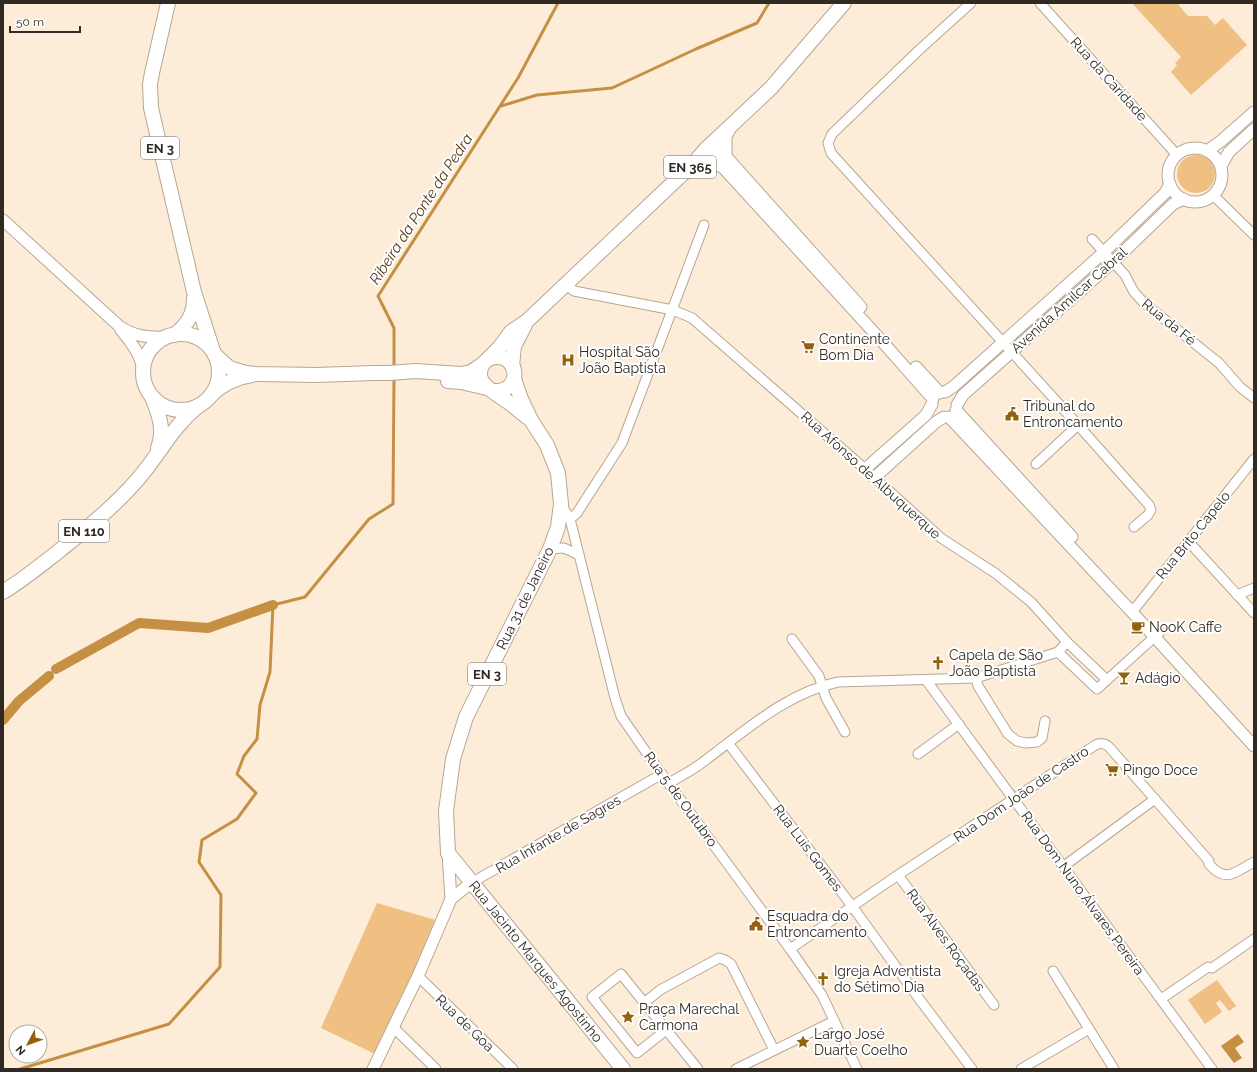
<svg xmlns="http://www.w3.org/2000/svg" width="1257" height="1072" font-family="Raleway,sans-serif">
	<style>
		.green { fill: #efc082 }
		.water { fill: #c59044 }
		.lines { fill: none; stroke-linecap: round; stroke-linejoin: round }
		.stream { stroke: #c59044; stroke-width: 3 }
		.canal { stroke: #c59044; stroke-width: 10 }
		.minor-casing { stroke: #b6a794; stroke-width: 11 }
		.tertiary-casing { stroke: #b6a794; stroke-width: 13 }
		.primary-casing { stroke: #b6a794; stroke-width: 16 }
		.minor { stroke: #fff; stroke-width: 9 }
		.tertiary { stroke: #fff; stroke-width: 11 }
		.primary { stroke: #fff; stroke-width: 14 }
		.labels { text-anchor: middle; stroke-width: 4; stroke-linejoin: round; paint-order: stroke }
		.shield { fill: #fff; stroke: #6e6a64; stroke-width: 1 }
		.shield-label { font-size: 13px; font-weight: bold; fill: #302a22 }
		.street-label { font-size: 14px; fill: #302a22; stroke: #fff }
		.poi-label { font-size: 14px; fill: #302a22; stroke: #fff; text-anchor: start }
		.water-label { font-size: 15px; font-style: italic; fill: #584120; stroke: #fff }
	</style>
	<rect width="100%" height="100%" fill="#fdedd8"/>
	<g class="green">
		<path d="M1132,3h45l11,13h19l8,9 8,-7 24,27 -56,50 -20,-23 6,-7 -2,-2 6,-6z"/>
		<circle cx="1196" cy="174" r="19"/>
		<path d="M377,903l62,18 -62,134 -56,-27z"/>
		<path d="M1217,980l19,26 -7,5 -9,-11 -4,3 6,9 -17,12 -17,-24z"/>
	</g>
	<path class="water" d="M1238,1034l6,8 -9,6 7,10 -8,5 -13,-17z"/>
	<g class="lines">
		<g class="stream">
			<path d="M501,106l36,-11 75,-7 84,-39 61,-26 12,-20"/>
			<path d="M394,368v-40l-16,-32 140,-218 40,-75"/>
			<path d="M20,1069l149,-45 51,-57 1,-72 -22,-33 3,-22 35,-21 19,-26 -19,-19 7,-18 13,-17 3,-34 10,-33 3,-67 32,-8 64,-78 24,-15 1,-128"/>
		</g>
		<g class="canal">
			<path d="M56,669l83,-46 69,5 65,-23"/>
			<path d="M3,720l16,-19 30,-25"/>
		</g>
		<g class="minor-casing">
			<g id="minor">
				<path d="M971,3l-52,47 -87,84 -4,9 3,10 247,272 71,80 2,5 -3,5 -14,12"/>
				<path d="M1040,3l137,152"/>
				<path d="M1213,195l41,40"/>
				<path d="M1092,239l33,36 9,17 10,11 75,60 21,24 14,11"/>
				<path d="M565,284l9,7 99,19 19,8 173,151 76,69 54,35 36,29 36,40"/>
				<path d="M1036,464l42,-39"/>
				<path d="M561,504l9,15 45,179 6,18 34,49 135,184 32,46 35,74"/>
				<path d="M570,519l7,-6 45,-70 82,-218"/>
				<path d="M1188,541l66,72"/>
				<path d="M550,549l14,-1 15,7"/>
				<path d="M1237,595l17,-7"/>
				<path d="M1131,611l6,-5 117,-147"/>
				<path d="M792,639l27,37 7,22 19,34"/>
				<path d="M1058,652l39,37 63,-57"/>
				<path d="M976,678l2,8 30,48 9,7 9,2 11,-1 5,-4 3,-17"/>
				<path d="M926,680l286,389"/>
				<path d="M728,743l124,163 68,94 52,69"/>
				<path d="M918,754l41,-30"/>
				<path d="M669,783c12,-7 24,-13 34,-21 42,-31 83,-69 135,-80l138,-4 82,-26 9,-10 40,38"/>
				<path d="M1064,866l91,-67"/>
				<path d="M898,875l96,130"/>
				<path d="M471,883l191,-109"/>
				<path d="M790,949l108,-74 196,-129c6,-4 12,-3 16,2l99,113v3c17,20 26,8 45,-2"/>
				<path d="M1053,971l61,98"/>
				<path d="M418,976l95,93"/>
				<path d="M1161,999l47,-32 4,1 42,-29"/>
				<path d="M644,1003l16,-13 59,-32 6,2 6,4 43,86"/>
				<path d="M394,1028l42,41"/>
				<path d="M666,1030l-29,23 -45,-56 29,-23 77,95"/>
				<path d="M736,1069l98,-48"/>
				<path d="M1021,1069l68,-40"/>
			</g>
		</g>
		<g class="tertiary-casing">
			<g id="tertiary">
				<path d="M713,142l148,165"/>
				<circle cx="1195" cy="175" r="27"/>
				<path d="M706,149l174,190 53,60"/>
				<path d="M1207,151l14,-10 33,-29"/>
				<path d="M726,157v-20l5,-10"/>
				<path d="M693,164l28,2"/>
				<path d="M1221,166l8,-14 25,-23"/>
				<path d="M3,220l116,106c14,10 29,12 47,11"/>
				<path d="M121,330c10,12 21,26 22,42"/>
				<path d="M916,367l24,26"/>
				<path d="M945,392l8,-5 151,-135 61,-59 5,-9"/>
				<path d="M957,405l6,-10 150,-133 60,-58 11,-5"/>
				<path d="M956,410l116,127"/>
				<path d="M949,417l182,194 123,135"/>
				<path d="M865,469l61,-54 6,-11"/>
				<path d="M874,478l62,-56 8,-5"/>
				<path d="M448,853l3,46"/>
				<path d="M373,1069l45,-93 33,-77 20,-16"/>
			</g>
		</g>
		<g class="primary-casing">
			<g id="primary">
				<path d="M168,3l-16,70 -2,11 1,24 43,184 19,59"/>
				<circle cx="181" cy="372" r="38"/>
				<path d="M174,335c13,-10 20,-20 20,-37"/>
				<path d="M215,355l12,11 5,3 14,4 10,1 60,1 58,-2h16l25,-2 46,3 10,-2 12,-8"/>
				<path d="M488,359l12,-12 11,-15 16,-11 166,-157 13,-15 65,-61 73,-85"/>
				<path d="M512,366l2,-20 11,-21"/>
				<path id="s1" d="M514,379l7,20 10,21 16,25 11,28 3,31 -3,23 -8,22 -84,168 -13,42 -7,52 2,42 175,216"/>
				<path d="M448,381l13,1 26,6"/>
				<path d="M493,391c29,2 27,-34 4,-34 -5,0 -11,3 -14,7 -3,5 -4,12 -1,17 3,7 21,17 29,23 5,4 11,9 16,13"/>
				<path d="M212,394c11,-10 25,-17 40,-19"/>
				<path d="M152,397c7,17 13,33 6,51"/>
				<path d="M3,592c20,-12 38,-27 56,-41 28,-23 56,-45 79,-72 22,-25 33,-51 60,-73"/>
			</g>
		</g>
		<use href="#minor" class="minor"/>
		<use href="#tertiary" class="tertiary"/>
		<use href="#primary" class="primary"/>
	</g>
	<defs>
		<g id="supermarket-bare" transform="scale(1.08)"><path d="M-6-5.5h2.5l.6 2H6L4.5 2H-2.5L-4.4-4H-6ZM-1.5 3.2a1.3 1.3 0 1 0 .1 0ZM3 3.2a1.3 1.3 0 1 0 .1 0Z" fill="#92620f" stroke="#fff" stroke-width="2.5" paint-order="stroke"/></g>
		<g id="hospital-bare" transform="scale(1.08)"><path d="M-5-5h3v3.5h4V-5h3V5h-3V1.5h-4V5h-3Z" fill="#92620f" stroke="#fff" stroke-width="2.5" paint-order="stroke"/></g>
		<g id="civic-bare" transform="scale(1.08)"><path d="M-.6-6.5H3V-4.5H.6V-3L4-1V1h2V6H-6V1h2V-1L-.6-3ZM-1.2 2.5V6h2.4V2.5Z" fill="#92620f" stroke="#fff" stroke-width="2.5" paint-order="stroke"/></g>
		<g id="cafe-bare" transform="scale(1.08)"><path d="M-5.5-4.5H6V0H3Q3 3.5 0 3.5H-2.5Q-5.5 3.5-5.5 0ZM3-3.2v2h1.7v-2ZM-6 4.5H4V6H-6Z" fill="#92620f" stroke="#fff" stroke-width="2.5" paint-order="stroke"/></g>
		<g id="church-bare" transform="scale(1.08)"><path d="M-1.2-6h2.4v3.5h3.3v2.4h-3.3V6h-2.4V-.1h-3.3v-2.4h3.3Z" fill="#92620f" stroke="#fff" stroke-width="2.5" paint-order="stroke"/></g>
		<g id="bar-bare" transform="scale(1.08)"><path d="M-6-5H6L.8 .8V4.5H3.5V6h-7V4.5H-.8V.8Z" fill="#92620f" stroke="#fff" stroke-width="2.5" paint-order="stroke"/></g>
		<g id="sight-bare" transform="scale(1.08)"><path d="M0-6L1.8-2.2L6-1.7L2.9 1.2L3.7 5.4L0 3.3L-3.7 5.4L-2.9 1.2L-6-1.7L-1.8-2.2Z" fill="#92620f" stroke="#fff" stroke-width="2.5" paint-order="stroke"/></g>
	</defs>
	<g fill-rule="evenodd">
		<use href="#supermarket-bare" x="808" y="347"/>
		<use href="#hospital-bare" x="568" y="360"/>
		<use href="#civic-bare" x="1012" y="414"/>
		<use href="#cafe-bare" x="1138" y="627"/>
		<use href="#church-bare" x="938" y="663"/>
		<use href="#bar-bare" x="1124" y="678"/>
		<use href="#supermarket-bare" x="1112" y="770"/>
		<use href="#civic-bare" x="756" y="924"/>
		<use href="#church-bare" x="823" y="979"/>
		<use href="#sight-bare" x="628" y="1017"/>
		<use href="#sight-bare" x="803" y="1042"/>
	</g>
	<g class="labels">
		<g class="shield">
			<rect x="141" y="137" width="38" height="22" rx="3"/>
			<rect x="664" y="156" width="52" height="22" rx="3"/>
			<rect x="59" y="520" width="50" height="22" rx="3"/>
			<rect x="468" y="663" width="38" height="22" rx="3"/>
		</g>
		<g class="shield-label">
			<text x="160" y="153">EN 3</text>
			<text x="690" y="172">EN 365</text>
			<text x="84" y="536">EN 110</text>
			<text x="487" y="679">EN 3</text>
		</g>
		<g class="street-label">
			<text transform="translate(1109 79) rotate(48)" y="5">Rua da Caridade</text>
			<text transform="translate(1069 300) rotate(-42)" y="5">Avenida Amilcar Cabral</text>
			<text transform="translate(1169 322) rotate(39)" y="5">Rua da Fé</text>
			<text transform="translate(871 475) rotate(42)" y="5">Rua Afonso de Albuquerque</text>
			<text transform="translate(1193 535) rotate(-51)" y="5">Rua Brito Capelo</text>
			<text transform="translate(525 598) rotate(-64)" y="5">Rua 31 de Janeiro</text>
			<text transform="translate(1021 794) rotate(-34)" y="5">Rua Dom João de Castro</text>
			<text transform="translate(681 799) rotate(54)" y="5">Rua 5 de Outubro</text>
			<text transform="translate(558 834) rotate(-30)" y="5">Rua Infante de Sagres</text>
			<text transform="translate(808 848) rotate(53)" y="5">Rua Luís Gomes</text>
			<text transform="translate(1083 893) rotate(54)" y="5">Rua Dom Nuno Álvares Pereira</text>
			<text transform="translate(946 940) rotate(54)" y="5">Rua Alves Roçadas</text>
			<text dy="5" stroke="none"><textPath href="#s1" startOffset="648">Rua Jacinto Marques Agostinho</textPath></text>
			<text transform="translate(465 1023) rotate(44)" y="5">Rua de Goa</text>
		</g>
		<g class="poi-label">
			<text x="819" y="344">Continente<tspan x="819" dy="16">Bom Dia</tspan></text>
			<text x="579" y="357">Hospital São<tspan x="579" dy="16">João Baptista</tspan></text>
			<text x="1023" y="411">Tribunal do<tspan x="1023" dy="16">Entroncamento</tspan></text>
			<text x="1149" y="632">NooK Caffe</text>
			<text x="949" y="660">Capela de São<tspan x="949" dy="16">João Baptista</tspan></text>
			<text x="1135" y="683">Adágio</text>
			<text x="1123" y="775">Pingo Doce</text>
			<text x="767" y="921">Esquadra do<tspan x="767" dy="16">Entroncamento</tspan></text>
			<text x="834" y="976">Igreja Adventista<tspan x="834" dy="16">do Sétimo Dia</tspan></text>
			<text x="639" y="1014">Praça Marechal<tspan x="639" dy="16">Carmona</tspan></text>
			<text x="814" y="1039">Largo José<tspan x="814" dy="16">Duarte Coelho</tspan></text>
		</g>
		<g class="water-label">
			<text transform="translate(421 209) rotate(-57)" y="5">Ribeira da Ponte da Pedra</text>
		</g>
	</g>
	<rect width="1257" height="1072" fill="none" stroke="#302a22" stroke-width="8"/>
	<g transform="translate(28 1044) rotate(229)"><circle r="19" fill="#ffffff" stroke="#acaaa7"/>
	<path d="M0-3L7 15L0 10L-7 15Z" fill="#92620f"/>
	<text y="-6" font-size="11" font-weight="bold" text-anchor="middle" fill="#302a22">N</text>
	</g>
	<path d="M10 26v6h70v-6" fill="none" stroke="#302a22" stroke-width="2"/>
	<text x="16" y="26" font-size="12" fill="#302a22" stroke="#ffffff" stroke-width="3" paint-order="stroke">50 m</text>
</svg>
